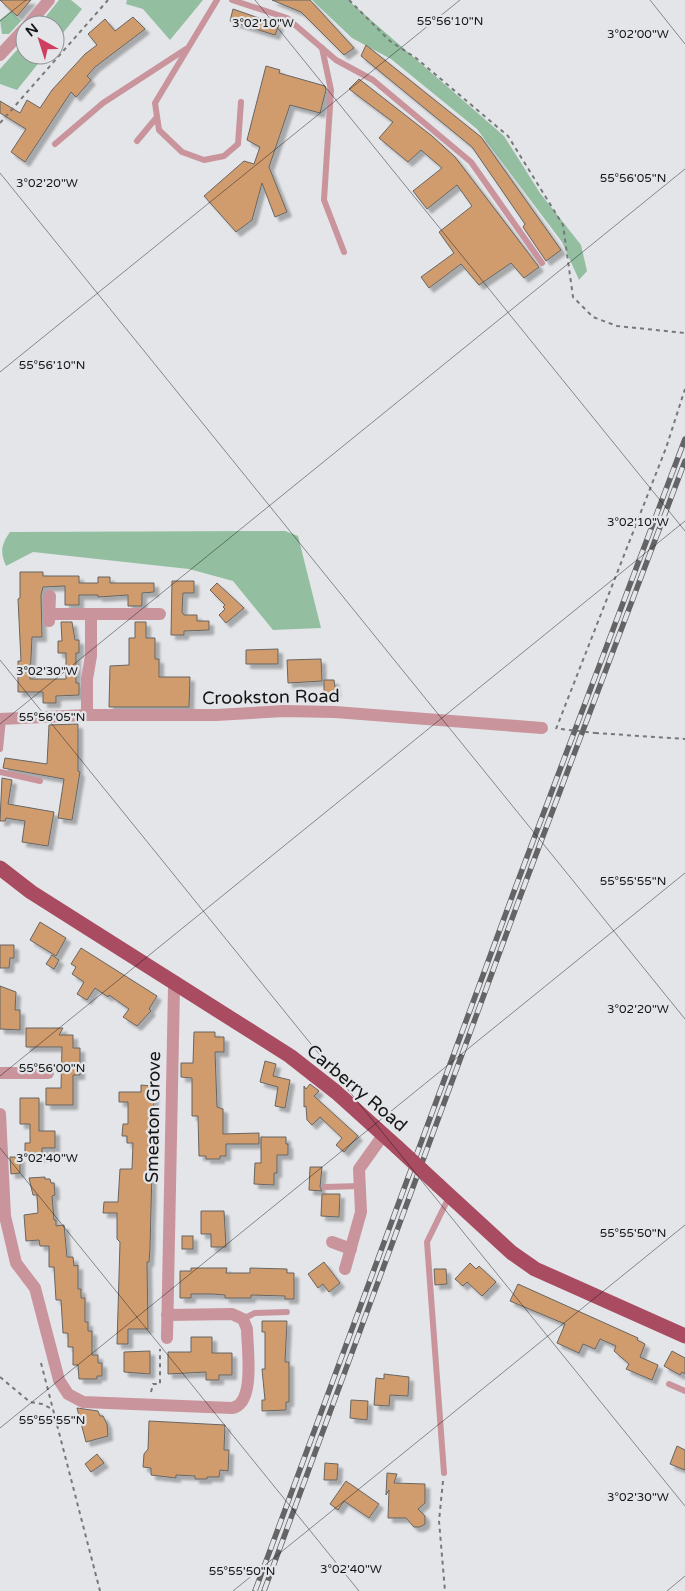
<svg xmlns="http://www.w3.org/2000/svg" width="685" height="1591" font-family="'Varela Round',sans-serif">
	<style>
		.green { fill: #93bfa0 }
		.building { fill: #d09c6e; stroke: #676563; filter: url(#shadow) }
		.lines { fill: none; stroke-linecap: round; stroke-linejoin: round }
		.path { stroke: #77787a; stroke-width: 2; stroke-dasharray: 4 4; stroke-linecap: butt }
		.lane { stroke: #ca949d; stroke-width: 6 }
		.street { stroke: #ca949d; stroke-width: 12 }
		.primary { stroke: #a94b61; stroke-width: 15 }
		.rail-casing { stroke: #646466; stroke-width: 5.5 }
		.rail { stroke: #e3e5e8; stroke-width: 4; stroke-dasharray: 11; stroke-linecap: butt }
		.path-bridge { stroke: #77787a; stroke-width: 2; stroke-dasharray: 4 4; stroke-linecap: butt }
		.primary-bridge { stroke: #a94b61; stroke-width: 15 }
		.ticks { fill: none; stroke: #151516; stroke-width: 1; stroke-opacity: 0.45 }
		.labels { text-anchor: middle; stroke-width: 4.5; stroke-linejoin: round; paint-order: stroke }
		.street-label { font-size: 18px; fill: #151516; stroke: #e3e5e8 }
		.ticks-label { font-size: 12px; text-anchor: middle; fill: #151516; stroke: #e3e5e8; stroke-width: 4.5; stroke-linejoin: round; paint-order: stroke }
	</style>
	<defs>
		<filter id="shadow"><feDropShadow dx="4.5" dy="4.5" stdDeviation="1" flood-color="#0004"/></filter>
	</defs>
	<rect width="100%" height="100%" fill="#e3e5e8"/>
	<g class="green">
		<path d="M59,0h12l11,9 -27,34v-18h-16z"/>
		<path d="M127,0h76l-33,40 -27,-31 -17,-5z"/>
		<path d="M312,0h36l156,136 36,57 41,52 6,26 -8,9 -17,-38 -85,-113 -86,-70 -39,-21z"/>
		<path d="M11,11l10,10 -12,13h-7l-2,-14z"/>
		<path d="M25,41v14h20l-28,35 -17,-6v-15z"/>
		<path d="M285,531l13,5 23,92 -48,2 -40,-49 -44,-12 -156,-17 -27,14c-6,-14 -5,-21 4,-34z"/>
	</g>
	<g class="building">
		<path d="M0,0h31l-14,16z"/>
		<path d="M272,0h38l44,48 -10,7 -43,-43z"/>
		<path d="M233,9l46,16 -4,10 -45,-14z"/>
		<path d="M133,17l12,12 -50,38 -8,9 4,4 -15,17 -5,-5 -46,70 -14,-10 15,-23 -26,-16v-12l20,12 7,-13 13,8 12,-18 33,-36 12,-9 -9,-11 17,-15 10,12z"/>
		<path d="M366,45l115,92 80,113 -15,11 -23,-34 2,-3 -53,-77 -111,-91z"/>
		<path d="M266,66l14,4 -1,3 46,13 1,4 -6,23 -30,-8 -21,62 18,45 -12,5 -13,-34 -10,37 -16,12 -32,-36 40,-35 10,3 6,-17 -13,-7z"/>
		<path d="M359,79l73,57 23,21 84,110 -15,11 -13,-15 -32,22 -18,-21 -32,24 -8,-11 33,-24 -15,-21 33,-26 -15,-21 -30,24 -14,-18 29,-23 -21,-18 -13,12 -29,-24 14,-16 -44,-33z"/>
		<path d="M20,572h23v4h36v7h19v-6h12v6h44v9l-12,1v13h-14v-11l-30,2v-2h-19v10h-14v-19l-22,1 -2,8 1,42h-10l-2,42h36v-26h-8v-12h4l-1,-19h11l3,18h4v13h-3v30h3v12l-23,1v7h-13v-11h-25v-31h3l-3,-62 2,-1z"/>
		<path d="M172,581h22v12h-11l-1,19 2,3h13v6h12v9l-25,1v4h-13z"/>
		<path d="M217,583l27,25 -18,15 -7,-8 6,-6 -2,-2 2,-2 -15,-15z"/>
		<path d="M135,622h11v16h9v21h4v18h31l-1,30h-80l1,-41 19,-1v-27h6z"/>
		<path d="M278,649v15h-32v-14z"/>
		<path d="M321,659l1,22 -34,2 -1,-23z"/>
		<path d="M324,680h10l2,13 -12,1z"/>
		<path d="M78,724v47l2,1 -8,48 -14,-2 6,-39 -61,-11 2,-10 42,6 2,-39z"/>
		<path d="M2,778l10,2 -4,24 46,8 -6,34 -26,-4 3,-21 -19,-3 -1,3h-5z"/>
		<path d="M40,922l26,16 -10,18 -26,-16z"/>
		<path d="M0,945h14v13h-4l-1,10h-9z"/>
		<path d="M81,948l76,48 -8,13 2,2 -14,15 -14,-9 6,-8 -20,-14 -1,2 -13,-9 -8,12 -10,-6 7,-12 -12,-8 4,-7 -5,-3z"/>
		<path d="M52,955l7,5 -5,9 -8,-5z"/>
		<path d="M0,986l16,6 -1,18h5v20l-20,-1z"/>
		<path d="M26,1028h37l-4,7h14v13h7v27h-7v30h-27v-17h15l1,-41h-36z"/>
		<path d="M194,1032h21v5h9v15h-9l2,55 6,2v25l36,-1v11h-33v12h-6v3h-14v-3h-7l-1,-40h-6v-38l-11,-1v-14h12z"/>
		<path d="M265,1061l11,3 -3,12 17,4 -5,28 -10,-2 3,-19 -18,-5z"/>
		<path d="M310,1084l9,7 -5,5 44,40 -14,16 -8,-7 6,-7 -22,-21 -8,8 -5,-5 -1,-14 -2,1v-21l2,3z"/>
		<path d="M141,1085l10,1v6h3l-4,156 -1,14h-2l1,67h-20v15h-11l3,-102 -3,-3v-26h-14l1,-11h14l2,-33h12l1,-26h-6v-7h-5l1,-12h5v-22h-9v-10h22z"/>
		<path d="M20,1098h19v33h16v17h-13v9h-17v-14h5v-19h-10z"/>
		<path d="M261,1137h25v7h2v11h-11v18h-3v12l-20,-1 1,-21h6z"/>
		<path d="M10,1157h10v16l-9,1z"/>
		<path d="M310,1167h12l-2,20 2,4 -13,-1z"/>
		<path d="M45,1177v2h5l1,4h3l1,12 -3,1 2,24h2v6l8,-1 3,32h6l1,9 4,-1v24h3v9h4v24h3v9h4v24h6v8h4v13h-5v3h-18l-1,-14h-5v-18h-5v-14h-5l-2,-33h-5l-2,-33h-5v-21h-9l-1,-6 -13,1 -2,-26 14,-2 -1,-18h-4l-4,-17z"/>
		<path d="M322,1194h18l-1,23 -18,-1z"/>
		<path d="M201,1211h23l2,36h-15v-13h-10z"/>
		<rect x="182" y="1236" width="11" height="13"/>
		<path d="M324,1262l16,21 -11,9 -6,-8 -5,4 -10,-14z"/>
		<path d="M470,1263l6,6 3,-3 17,16 -14,14 -15,-14 -4,4 -8,-7z"/>
		<path d="M191,1268h36l-1,5h24v-5l37,1v4h7v26h-9v-3l-34,-1v3h-26v-3l-12,-1h-22v4h-11v-27h11z"/>
		<path d="M434,1269h12l1,15 -12,1z"/>
		<path d="M518,1284l120,54 -1,2 8,4 -5,13 18,8 -6,15 -26,-11 3,-5 -15,-13 2,-5 -16,-7 -5,10 -12,-5 -4,9 -22,-10 8,-19 -55,-23z"/>
		<path d="M262,1321h25l-2,41h4v40h-3v8l-24,1v-11h3l-3,-31h3v-37h-3z"/>
		<path d="M191,1337h21v16h20v22h-13v5h-13v-8l-38,2v-22h23z"/>
		<path d="M150,1351v23l-26,-2v-20z"/>
		<path d="M672,1351l13,7v16l-3,-2 -2,3 -16,-9z"/>
		<path d="M384,1374l25,3 -1,19 -18,-1 -1,11 -15,-1 2,-27 8,1z"/>
		<path d="M351,1400l17,1 -1,19 -17,-2z"/>
		<path d="M77,1408l21,3 2,5h3l4,8 1,12 -22,6z"/>
		<path d="M149,1421l76,4 -1,25h5l-1,21 -8,-1 -1,7h-12v2h-12v-3l-19,-1v3l-25,-3v-7l-8,-1 1,-13 4,-5z"/>
		<path d="M677,1446l8,4v20l-15,-6z"/>
		<path d="M97,1454l7,9 -13,9 -6,-8z"/>
		<path d="M325,1463l13,1 -1,16h-13z"/>
		<path d="M387,1473l10,1 -3,9 31,1v19l-7,6 7,7v8l-5,3h-6l-8,-9h-18l1,-28 -3,5z"/>
		<path d="M346,1481l33,23 -10,14 -25,-17 -6,9 -8,-6z"/>
	</g>
	<g class="lines">
		<g class="path">
			<path d="M349,0l41,41 26,17 92,78 55,89 10,72 20,20 24,9 68,7"/>
			<path d="M0,123l108,-123"/>
			<path d="M556,729l110,-281 19,-59"/>
			<path d="M595,733l90,6"/>
			<path d="M41,1363l59,228"/>
			<path d="M0,1377l30,25 12,2 10,5"/>
			<path d="M151,1392l2,-8h7v-35"/>
			<path d="M443,1481l-4,40 6,70"/>
		</g>
		<g class="lane">
			<path d="M217,0l-62,103 4,27 23,22 22,8 20,-4 14,-12 3,-42"/>
			<path d="M232,0l55,18 49,42 37,20 98,82 71,101"/>
			<path d="M322,48l9,42 -7,110 20,52"/>
			<path d="M137,141l20,-24"/>
			<path d="M55,144l48,-41 83,-54"/>
			<path d="M0,749l3,-30"/>
			<path d="M0,772l40,9"/>
			<path d="M325,1187l34,-1"/>
			<path d="M243,1319l12,-6 32,-1"/>
			<path d="M669,1384l16,7"/>
			<path d="M444,1473l-17,-231 22,-45"/>
		</g>
		<g class="street">
			<path d="M28,25l21,-25"/>
			<path d="M0,55l25,-27"/>
			<path d="M49,614h111"/>
			<path d="M49,621l1,-25"/>
			<path d="M87,715v-36l4,-23v-42"/>
			<path d="M0,719l87,-4h129l68,-4 51,1 207,16"/>
			<path d="M0,1073h48"/>
			<path d="M0,1114l5,102 11,47 19,25 24,92 9,14 15,8 149,6c24,-4 15,-60 15,-79l-4,-10 -11,-5 -65,1"/>
			<path d="M332,1242l19,7"/>
			<path d="M345,1269l16,-57 -2,-43 25,-35"/>
			<path d="M167,1338l7,-351 2,-5"/>
		</g>
		<g class="primary">
			<path d="M0,868l31,24 259,164 46,36 61,55"/>
			<path d="M438,1185l74,68 23,16 150,67"/>
		</g>
		<g class="rail-casing">
			<g id="rail">
				<path d="M255,1591l261,-705 169,-447"/>
				<path d="M264,1591l259,-702 162,-428"/>
			</g>
		</g>
		<use href="#rail" class="rail"/>
		<path class="path-bridge" d="M561,729l34,4"/>
		<path class="primary-bridge" d="M397,1147l41,38"/>
	</g>
	<path class="ticks" d="M255,0l430,531M650,0l35,44M0,21l26,-21M0,173l685,846M0,372l460,-372M0,660l685,846M0,724l685,-555M0,1076l685,-555M0,1148l359,443M0,1428l685,-555M233,1591l452,-366M667,1591l18,-15"/>
	<g class="labels">
		<g class="street-label">
			<text transform="translate(271 697) rotate(-1)" y="6">Crookston Road</text>
			<text transform="translate(357 1088) rotate(40)" y="6">Carberry Road</text>
			<text transform="translate(153 1117) rotate(-89)" y="6">Smeaton Grove</text>
		</g>
	</g>
	<g class="ticks-label">
		<text x="450" y="25">55°56'10"N</text>
		<text x="263" y="27">3°02'10"W</text>
		<text x="638" y="38">3°02'00"W</text>
		<text x="633" y="182">55°56'05"N</text>
		<text x="47" y="187">3°02'20"W</text>
		<text x="52" y="369">55°56'10"N</text>
		<text x="638" y="526">3°02'10"W</text>
		<text x="47" y="675">3°02'30"W</text>
		<text x="52" y="721">55°56'05"N</text>
		<text x="633" y="885">55°55'55"N</text>
		<text x="638" y="1013">3°02'20"W</text>
		<text x="52" y="1072">55°56'00"N</text>
		<text x="47" y="1162">3°02'40"W</text>
		<text x="633" y="1237">55°55'50"N</text>
		<text x="52" y="1424">55°55'55"N</text>
		<text x="638" y="1501">3°02'30"W</text>
		<text x="351" y="1573">3°02'40"W</text>
		<text x="242" y="1575">55°55'50"N</text>
	</g>
	<g transform="translate(40 40) rotate(321)"><circle r="24" fill="#e3e5e8" stroke="#919294"/>
	<path d="M0-4L9 19L0 12L-9 19Z" fill="#ce3e5e"/>
	<text y="-8" font-size="14" font-weight="bold" text-anchor="middle" fill="#151516">N</text>
	</g>
</svg>
